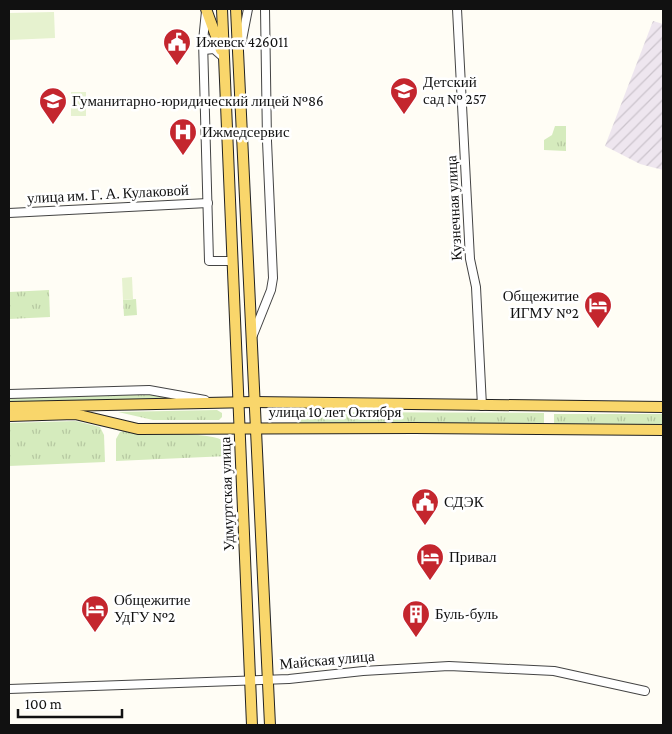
<svg xmlns="http://www.w3.org/2000/svg" width="672" height="734" font-family="'Crimson Pro',serif">
	<style>
		.industrial { fill: url(#industrial-furrows) }
		.grass { fill: url(#grass-tufts) }
		.pitch { fill: #e6f2cf }
		.lines { fill: none; stroke-linecap: round; stroke-linejoin: round }
		.minor-casing { stroke: #444; stroke-width: 10 }
		.major-casing { stroke: #222; stroke-width: 12 }
		.minor { stroke: #fff; stroke-width: 8 }
		.major { stroke: #f9d66b; stroke-width: 10 }
		.labels { text-anchor: middle; stroke-width: 5; stroke-linejoin: round; paint-order: stroke }
		.poi-label { font-size: 15px; fill: #111; stroke: #fff; text-anchor: start }
		.street-label { font-size: 15px; fill: #111; stroke: #fff }
	</style>
	<defs>
		<pattern id="industrial-furrows" width="10" height="10" patternUnits="userSpaceOnUse" patternTransform="scale(1.25)"><rect width="10" height="10" fill="#eee6ef"/><path d="M-1 1l2-2M0 10L10 0M9 11l2-2" fill="none" stroke="#cbc4cc"/></pattern>
		<pattern id="grass-tufts" width="24" height="20" patternUnits="userSpaceOnUse" patternTransform="scale(1.25)"><rect width="24" height="20" fill="#d5ebbd"/><path d="M3 7l-1-3M5 7V3M7 7l1-3M15 17l-1-3M17 17v-4M19 17l1-3" fill="none" stroke="#b6c8a1"/></pattern>
	</defs>
	<rect width="100%" height="100%" fill="#fffdf5"/>
	<path class="industrial" d="M653,21l10,3v146l-23,-6 -35,-18z"/>
	<g class="grass">
		<path d="M555,126h11v25l-22,-1v-10l8,-5z"/>
		<path d="M49,290l1,27 -41,2v-27z"/>
		<path d="M136,299l1,16 -13,1 -1,-16z"/>
		<path d="M153,392l22,6 -166,6v-6z"/>
		<path d="M217,410l5,3v4l-3,3h-66l-35,-8z"/>
		<path d="M297,412l247,1v11l-247,-1z"/>
		<path d="M554,414h109v11l-109,-1z"/>
		<path d="M76,421l24,6 4,8 1,27 -96,4v-43z"/>
		<path d="M125,431c24,5 85,-1 101,11l2,14 -112,5v-22l4,-7z"/>
	</g>
	<g class="pitch">
		<path d="M54,12l1,26 -46,2v-27z"/>
		<rect x="71" y="92" width="15" height="24"/>
		<path d="M132,277l1,22 -10,1 -1,-22z"/>
	</g>
	<g class="lines">
		<g class="minor-casing">
			<g id="minor">
				<path d="M457,9l13,250 6,28 6,119"/>
				<path d="M206,11l-3,30 6,220h24"/>
				<path d="M241,45l7,-36"/>
				<path d="M204,50l10,-1 9,8"/>
				<path d="M9,213l199,-10"/>
				<path d="M253,335l18,-45 2,-12 -6,-137 -2,-132"/>
				<path d="M9,394l140,-4 56,10"/>
				<path d="M9,689l280,-10 74,-8 86,-5 105,5 91,20"/>
			</g>
		</g>
		<g class="major-casing">
			<g id="major">
				<path d="M206,9l15,41"/>
				<path d="M222,9l30,716"/>
				<path d="M236,9l34,716"/>
				<path d="M9,407l245,-5 409,5"/>
				<path d="M9,416l66,-2 63,15 276,-1 249,2"/>
			</g>
		</g>
		<use href="#minor" class="minor"/>
		<use href="#major" class="major"/>
	</g>
	<defs>
		<g id="civic-pin" transform="scale(1.4375)"><path d="M0 17L-7.5 6A9.5 9.5 0 1 1 7.5 6Z" fill="#c4262e" stroke="#fff"/><path d="M-.6-6.5H3V-4.5H.6V-3L4-1V1h2V6H-6V1h2V-1L-.6-3ZM-1.2 2.5V6h2.4V2.5Z" fill="#fff"/></g>
		<g id="school-pin" transform="scale(1.4375)"><path d="M0 17L-7.5 6A9.5 9.5 0 1 1 7.5 6Z" fill="#c4262e" stroke="#fff"/><path d="M0-5L7-2L0 1L-7-2ZM-4 1L0 2.5L4 1V4Q0 6-4 4Z" fill="#fff"/></g>
		<g id="hospital-pin" transform="scale(1.4375)"><path d="M0 17L-7.5 6A9.5 9.5 0 1 1 7.5 6Z" fill="#c4262e" stroke="#fff"/><path d="M-5-5h3v3.5h4V-5h3V5h-3V1.5h-4V5h-3Z" fill="#fff"/></g>
		<g id="hotel-pin" transform="scale(1.4375)"><path d="M0 17L-7.5 6A9.5 9.5 0 1 1 7.5 6Z" fill="#c4262e" stroke="#fff"/><path d="M-6-4.5h1.5V1H6V5H4.5V3h-9V5H-6ZM-4 0a1.8 1.8 0 1 1 3.6 0ZM.5 0V-2.5h3Q6-2.5 6 0Z" fill="#fff"/></g>
		<g id="building-pin" transform="scale(1.4375)"><path d="M0 17L-7.5 6A9.5 9.5 0 1 1 7.5 6Z" fill="#c4262e" stroke="#fff"/><path d="M-4-6H4V6H1V3H-1V6H-4ZM-2.5-4.3h1.7v1.8h-1.7ZM.8-4.3h1.7v1.8H.8ZM-2.5-1h1.7V.8h-1.7ZM.8-1h1.7V.8H.8Z" fill="#fff"/></g>
	</defs>
	<g fill-rule="evenodd">
		<use href="#civic-pin" x="177" y="42"/>
		<use href="#school-pin" x="404" y="91"/>
		<use href="#school-pin" x="53" y="101"/>
		<use href="#hospital-pin" x="183" y="132"/>
		<use href="#hotel-pin" x="598" y="305"/>
		<use href="#civic-pin" x="425" y="502"/>
		<use href="#hotel-pin" x="430" y="557"/>
		<use href="#hotel-pin" x="95" y="609"/>
		<use href="#building-pin" x="416" y="614"/>
	</g>
	<g class="labels">
		<g class="poi-label">
			<text x="196" y="47">Ижевск 426011</text>
			<text x="423" y="87">Детский<tspan x="423" dy="17">сад № 257</tspan></text>
			<text x="72" y="106">Гуманитарно-юридический лицей №86</text>
			<text x="202" y="137">Ижмедсервис</text>
			<text x="579" y="301" text-anchor="end">Общежитие<tspan x="579" dy="17">ИГМУ №2</tspan></text>
			<text x="444" y="507">СДЭК</text>
			<text x="449" y="562">Привал</text>
			<text x="114" y="605">Общежитие<tspan x="114" dy="17">УдГУ №2</tspan></text>
			<text x="435" y="619">Буль-буль</text>
		</g>
		<g class="street-label">
			<text transform="translate(108 194) rotate(-3)" y="5">улица им. Г. А. Кулаковой</text>
			<text transform="translate(454 208) rotate(-93)" y="5">Кузнечная улица</text>
			<text x="335" y="417">улица 10 лет Октября</text>
			<text transform="translate(227 494) rotate(-92)" y="5">Удмуртская улица</text>
			<text transform="translate(327 660) rotate(-5)" y="5">Майская улица</text>
		</g>
	</g>
	<rect width="672" height="734" fill="none" stroke="#111111" stroke-width="20"/>
	<path d="M18 709v8h104v-8" fill="none" stroke="#111111" stroke-width="2.5"/>
	<text x="25" y="709" font-size="15" fill="#111111" stroke="#ffffff" stroke-width="4" paint-order="stroke">100 m</text>
</svg>
